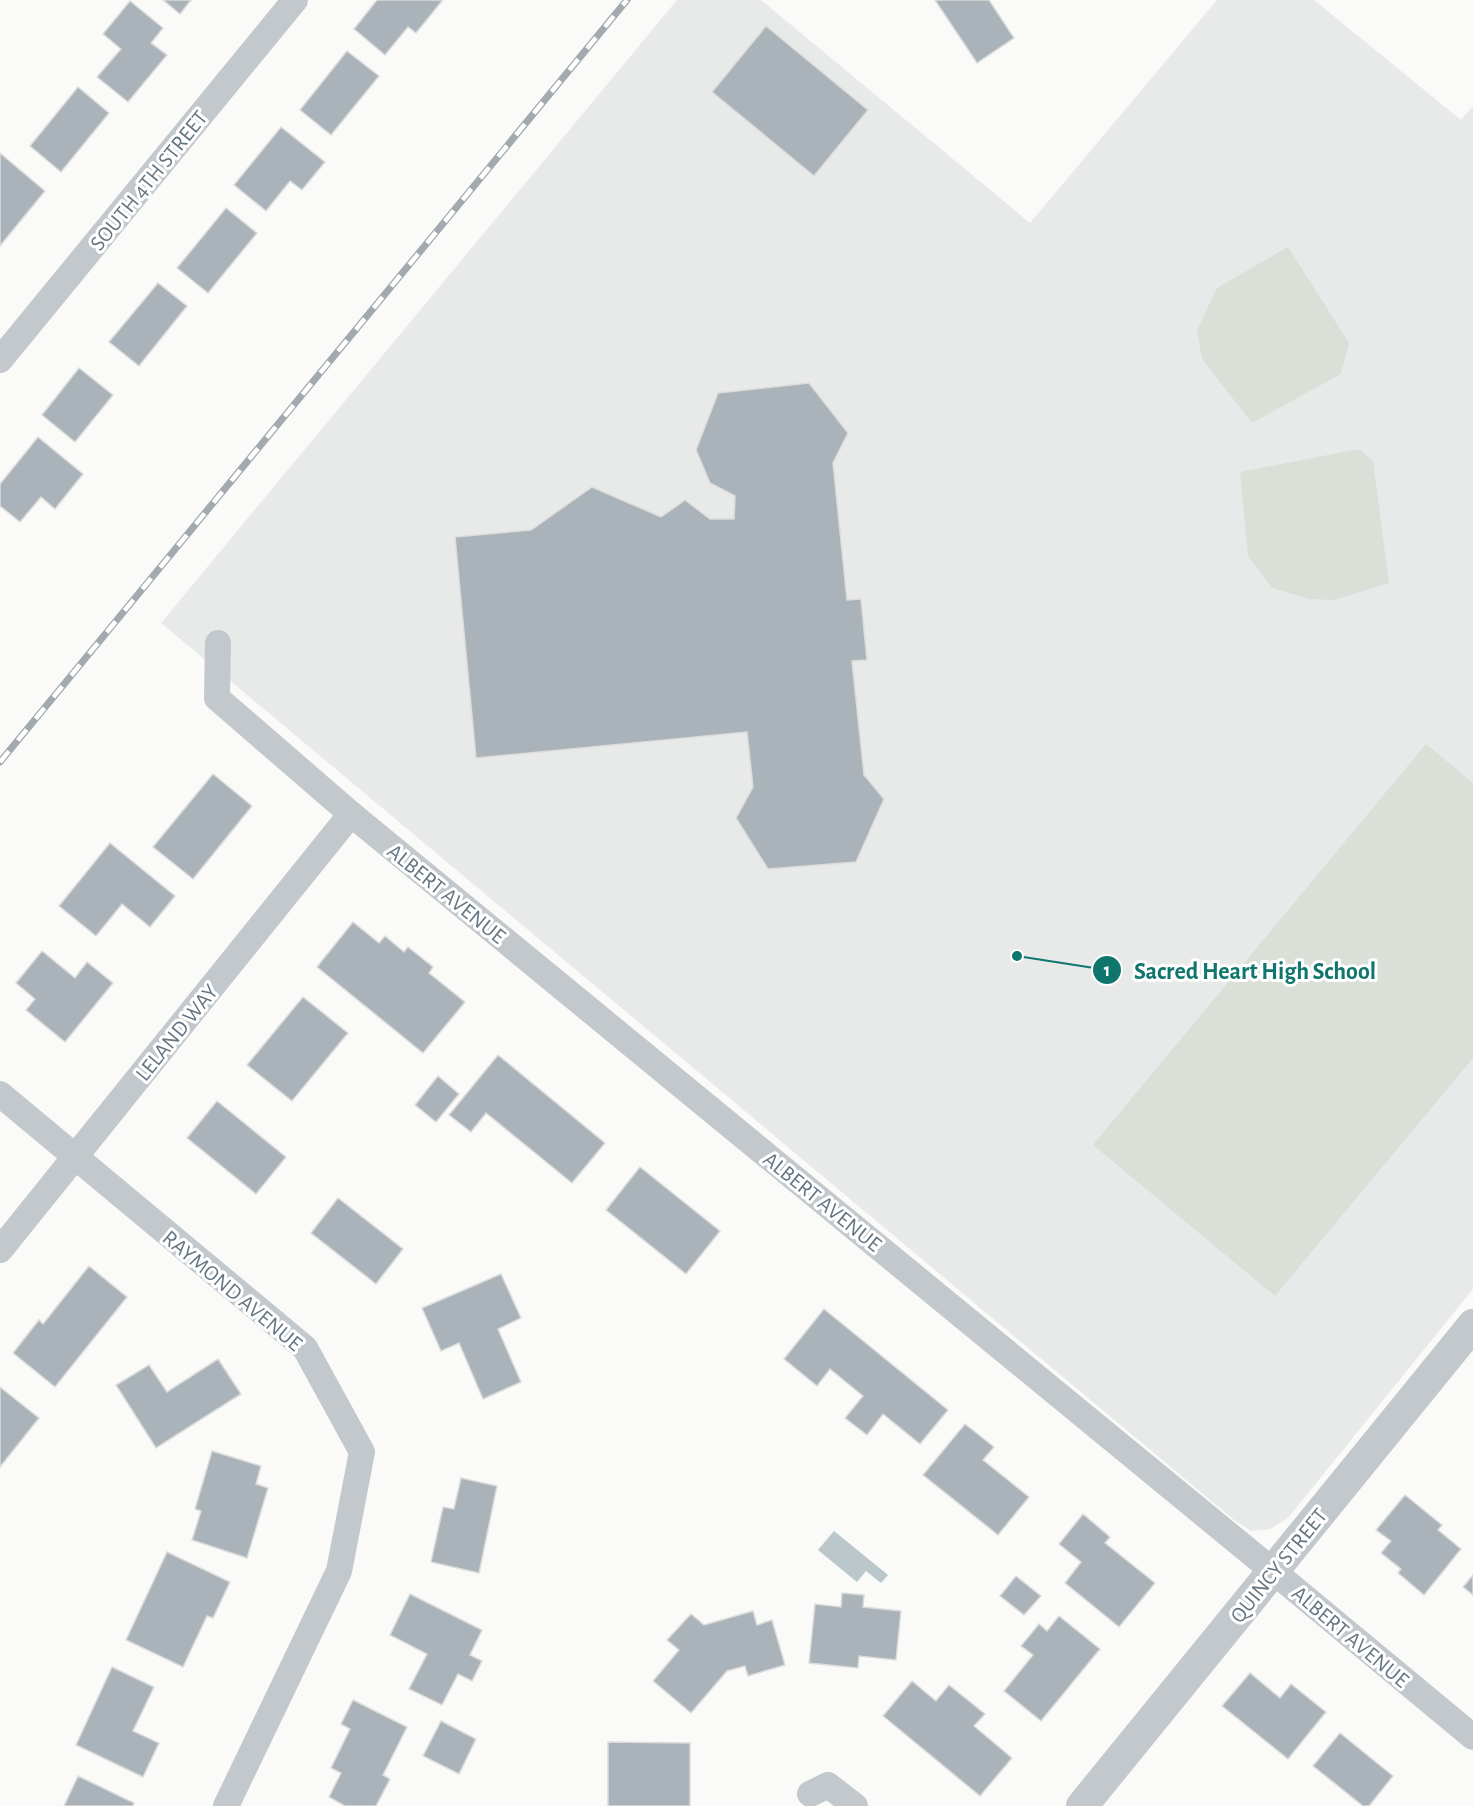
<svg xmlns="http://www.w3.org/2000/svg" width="1473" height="1806" font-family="'Alegreya Sans',sans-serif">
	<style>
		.built { fill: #e8e9e9 }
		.green { fill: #dadfd7 }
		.water { fill: #bbc7cb }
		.building { fill: #aab3b9; stroke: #dcdcda; stroke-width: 1.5 }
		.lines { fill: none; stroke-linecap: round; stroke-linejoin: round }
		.minor { stroke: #c3c8cc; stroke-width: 26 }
		.tertiary { stroke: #c3c8cc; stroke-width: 32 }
		.rail-casing { stroke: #a2aab0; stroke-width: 7 }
		.rail { stroke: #fff; stroke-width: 4.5; stroke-dasharray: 14; stroke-linecap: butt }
		.labels { text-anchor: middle; stroke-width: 6; stroke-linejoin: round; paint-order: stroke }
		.street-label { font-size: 22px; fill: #657683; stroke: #fff }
		.leader { fill: none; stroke: #0f766e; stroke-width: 2 }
		.callout-dot { fill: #0f766e; stroke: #fff; stroke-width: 2 }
		.mark-label { font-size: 18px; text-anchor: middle; font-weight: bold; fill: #fff }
		.callout-label { font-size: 24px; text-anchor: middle; font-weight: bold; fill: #0f766e; stroke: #fff; stroke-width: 6; stroke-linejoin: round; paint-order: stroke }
	</style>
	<rect width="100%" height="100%" fill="#fafaf8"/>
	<path class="built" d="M677,0h84l269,223 187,-223h97l147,120 12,-14v1183l-185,229 -18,11 -19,2 -17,-11 -1073,-897z"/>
	<g class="green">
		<path d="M1288,247l61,96 -8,31 -89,49 -50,-64 -5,-29 20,-42z"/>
		<path d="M1359,449l14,12 16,122 -55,17 -25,-1 -37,-11 -24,-32 -8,-84z"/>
		<path d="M1426,744l47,39v275l-198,238 -182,-151z"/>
	</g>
	<path class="water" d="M834,1531l54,44 -7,8 -15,-12 -9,11 -39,-32z"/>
	<g class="building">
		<path d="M163,0h28l-11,14z"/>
		<path d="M377,0h64l1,1 -26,32 -8,-6 -23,28 -31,-26z"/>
		<path d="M935,0h54l25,38 -37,25z"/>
		<path d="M130,1l33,27 -12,15 16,12 -39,47 -31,-25 24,-28 -18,-15z"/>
		<path d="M766,26l102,84 -54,66 -102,-84z"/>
		<path d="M347,51l32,25 -48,59 -31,-25z"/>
		<path d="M78,87l31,26 -48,59 -31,-26z"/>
		<path d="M281,127l44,35 -23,28 -12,-9 -24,30 -32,-26z"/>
		<path d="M0,153l45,38 -45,55z"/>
		<path d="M226,208l31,25 -49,60 -31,-25z"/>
		<path d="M158,283l29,23 -48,60 -30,-24z"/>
		<path d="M79,368l34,27 -38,47 -33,-27z"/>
		<path d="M809,383l39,50 -15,30 14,137 14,-1 6,61 -15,1 12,114 20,24 -28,63 -88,7 -32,-51 17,-31 -6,-55 -271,26 -21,-221 76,-7 61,-43 69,30 24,-17 25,19h24l1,-23 -25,-13 -14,-33 22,-57z"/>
		<path d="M38,437l45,37 -28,35 -14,-12 -21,25 -20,-16v-22z"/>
		<path d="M213,774l39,32 -59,73 -40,-32z"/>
		<path d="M110,843l65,53 -25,31 -28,-23 -26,32 -37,-30z"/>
		<path d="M353,922l26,21 6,-7 19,16 4,-5 25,20 -4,6 36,29 -42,51 -106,-86z"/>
		<path d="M42,951l33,27 12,-16 26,21 -48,59 -39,-32 9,-11 -19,-16z"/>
		<path d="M303,997l45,36 -56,68 -45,-36z"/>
		<path d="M498,1055l107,88 -33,40 -86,-70 -15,19 -22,-17z"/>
		<path d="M438,1076l21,18 -23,28 -21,-17z"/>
		<path d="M217,1101l69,56 -30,37 -69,-56z"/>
		<path d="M640,1167l80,64 -34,43 -80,-64z"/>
		<path d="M338,1198l65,51 -27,35 -65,-51z"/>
		<path d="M89,1266l38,31 -72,90 -42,-34 26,-33 4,4z"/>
		<path d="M501,1274l20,44 -23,11 23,53 -38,17 -24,-56 -18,8 -19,-43z"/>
		<path d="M824,1309l124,101 -28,34 -37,-30 -16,21 -22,-17 18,-22 -33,-27 -13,17 -33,-27z"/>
		<path d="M218,1359l23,35 -85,54 -40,-63 33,-20 18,27z"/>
		<path d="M0,1387l39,31 -39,49z"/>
		<path d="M965,1424l29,23 -11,13 46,37 -31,38 -75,-60z"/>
		<path d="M212,1451l49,15 -5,18 12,4 -21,70 -55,-18 9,-29 -6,-2z"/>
		<path d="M461,1478l36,8 -18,87 -48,-11 12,-55 11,2z"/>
		<path d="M1405,1495l37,30 -4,5 23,19 -37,46 -26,-22 3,-4 -20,-16 10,-12 -15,-11z"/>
		<path d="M1083,1514l27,23 -5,6 50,40 -36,44 -54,-44 16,-21 -22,-18z"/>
		<path d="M167,1552l63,30 -17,36 -6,-2 -24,51 -57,-27z"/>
		<path d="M1473,1575v20l-10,-8z"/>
		<path d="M1016,1576l25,20 -17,19 -24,-19z"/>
		<path d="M842,1593l22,2 -1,12 38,4 -5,49 -37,-4 -1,12 -49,-5 6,-59 26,3z"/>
		<path d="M410,1594l72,36 -12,25 12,6 -10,20 -14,-7 -16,31 -33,-16 18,-35 -37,-19z"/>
		<path d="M753,1611l4,14 15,-5 13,45 -37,11 -3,-10 -18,5 -36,42 -38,-32 26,-31 -12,-10 24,-26 13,11z"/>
		<path d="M1059,1616l41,33 -59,72 -37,-30 29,-36 -12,-9 18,-22 8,7z"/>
		<path d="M112,1667l42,20 -21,44 26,12 -16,34 -67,-32z"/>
		<path d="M1250,1673l30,25 11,-14 35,28 -38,47 -66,-53z"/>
		<path d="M912,1681l24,20 13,-16 36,29 -11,12 38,32 -32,38 -97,-80z"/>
		<path d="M353,1700l54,27 -24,48 7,4 -14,27h-31l-16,-9 12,-24 -10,-5 19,-39 -9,-5z"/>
		<path d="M441,1721l35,18 -17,35 -36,-18z"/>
		<path d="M1340,1733l53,43 -24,30h-6l-50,-40z"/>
		<path d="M608,1742l82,1v63h-82z"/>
		<path d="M78,1776l56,27 -1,3h-69z"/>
	</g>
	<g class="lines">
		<g class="minor">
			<path d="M0,360l295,-360"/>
			<path d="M218,643l-1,55 134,116 922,757 200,166"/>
			<path d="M0,1094l305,254 57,104 -23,119 -113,235"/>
			<path d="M0,1250l351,-436"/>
			<path d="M810,1794l18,-9 27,21"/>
		</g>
		<path class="tertiary" d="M1082,1806l391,-481"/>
		<g class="rail-casing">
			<path id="rail" d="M0,762l627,-762"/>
		</g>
		<use href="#rail" class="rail"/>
	</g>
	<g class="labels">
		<g class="street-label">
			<text transform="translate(148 180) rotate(-51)" y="8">SOUTH 4TH STREET</text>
			<text transform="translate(447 893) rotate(39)" y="8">ALBERT AVENUE</text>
			<text transform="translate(176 1032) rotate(-51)" y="8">LELAND WAY</text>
			<text transform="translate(823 1201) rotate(39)" y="8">ALBERT AVENUE</text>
			<text transform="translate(233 1290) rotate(40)" y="8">RAYMOND AVENUE</text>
			<text transform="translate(1278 1565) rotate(-51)" y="8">QUINCY STREET</text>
			<text transform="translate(1351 1636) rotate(40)" y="8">ALBERT AVENUE</text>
		</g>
	</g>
	<path class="leader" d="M1017 956L1107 970"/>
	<g class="callout-dot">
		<circle cx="1017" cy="956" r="6"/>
		<circle cx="1107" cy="970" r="15"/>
	</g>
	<g class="mark-label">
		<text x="1107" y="976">1</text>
	</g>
	<g class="callout-label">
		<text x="1255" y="979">Sacred Heart High School</text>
	</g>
</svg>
